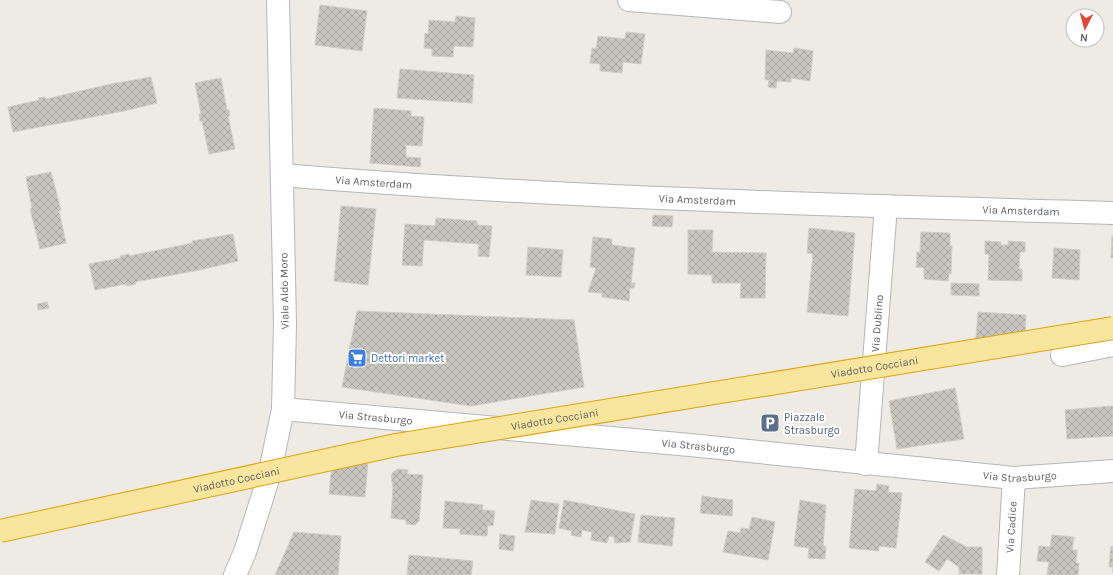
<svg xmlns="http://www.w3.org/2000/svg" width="1113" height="575" font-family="Karla,sans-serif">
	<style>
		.building { fill: url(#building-cross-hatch); stroke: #d1cdc2 }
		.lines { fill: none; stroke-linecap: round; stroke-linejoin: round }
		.minor-casing { stroke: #b4b6ba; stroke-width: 24 }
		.secondary-casing { stroke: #b5b8bd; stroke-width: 24 }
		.minor { stroke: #fff; stroke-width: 22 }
		.secondary { stroke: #fff; stroke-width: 22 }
		.trunk-bridge-casing { stroke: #e1a30f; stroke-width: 24; stroke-linecap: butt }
		.trunk-bridge { stroke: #f8e69f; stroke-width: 22 }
		.labels { text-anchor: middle; stroke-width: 4; stroke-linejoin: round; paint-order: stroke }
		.street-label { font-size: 11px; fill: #5c5f63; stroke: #fff }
		.shop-label { font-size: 11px; fill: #366cbe; stroke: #fff; text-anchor: start }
		.service-label { font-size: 11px; fill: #4e5e75; stroke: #fff; text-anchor: start }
	</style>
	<defs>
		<pattern id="building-cross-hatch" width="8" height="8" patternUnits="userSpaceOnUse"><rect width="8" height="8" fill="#c9c6c0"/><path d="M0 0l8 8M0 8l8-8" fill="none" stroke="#a6a4a0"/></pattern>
	</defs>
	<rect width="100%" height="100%" fill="#edebe3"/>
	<g class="building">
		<path d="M320,5l47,6 -5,40 -47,-6z"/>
		<path d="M456,16l19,2 -2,29 -19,-1 -1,11 -21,-1v-7l-8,-1 1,-15 3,1 1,-14 26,2z"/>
		<path d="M626,32l19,2 -4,30 -18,-2 -1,11 -22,-2v-7l-10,-1 2,-15 4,1 2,-13 27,3z"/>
		<path d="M794,48l19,3 -3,30 -19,-3v4l-14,-1 -1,7 -8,-1 1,-7h-4l1,-30 27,3z"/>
		<path d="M400,69l74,6 -2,28 -75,-5z"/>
		<path d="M151,77l6,26 -33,8 -111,21 -5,-25 31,-7 -1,-2 7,-1 1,2 65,-15z"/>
		<path d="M221,78l6,32h2l1,6h-2l7,33 -26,5 -7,-33h-2l-1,-7h2l-6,-31z"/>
		<path d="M374,108l37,3v5l13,1 -2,29 -16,-1v12l15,1 -1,9 -50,-4z"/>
		<path d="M51,172l10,38 -2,1 7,32 -26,6 -10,-40 2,-1 -6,-31z"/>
		<path d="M341,206l35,3 -8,76 -34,-4z"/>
		<path d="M653,215l20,1 -1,11 -20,-1z"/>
		<path d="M436,218l41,3v4l15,1 -3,31 -11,-1 1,-12 -55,-4 -2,26 -20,-1 3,-41 30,2z"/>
		<path d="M809,228l46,5 -7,83 -41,-4 6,-58 -6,-1z"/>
		<path d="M688,230h25l-1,22 54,1 -1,45h-25l1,-15h-29v-8l-24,-1z"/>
		<path d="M921,232l29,1v13h2l-1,28h-2l-1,7 -24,-2v-11l-8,-1 1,-15h3z"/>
		<path d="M233,234l5,27 -39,9 -64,12 1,2 -9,2 -1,-2 -31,6 -6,-26 32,-6 -1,-2 9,-2v2l64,-13 -1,-2z"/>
		<path d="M1112,236h1v22h-2z"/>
		<path d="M593,237l19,2v6l23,3 -4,35h4l-1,5h-4l-1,13 -27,-4v-4l-14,-1 8,-24 -6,-1z"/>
		<path d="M985,241l16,1v3h7v-4l17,1v10h-5l-1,17h3v12l-34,-1 1,-26h-4z"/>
		<path d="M528,247l35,3 -2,27 -35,-2z"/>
		<path d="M1054,248l26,2 -1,30 -27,-2z"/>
		<path d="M951,283l28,1v12l-28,-1z"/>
		<path d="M47,302l2,6 -11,2 -1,-6z"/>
		<path d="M357,311l217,9 10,67 -113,19 -129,-19z"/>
		<path d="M978,312l48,3 -2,38 -49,-3z"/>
		<path d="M955,388l9,51 -67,10 -8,-48z"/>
		<path d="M1113,406v30l-46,3 -2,-29z"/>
		<path d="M334,446l35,3 -4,48 -36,-3z"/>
		<path d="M398,469l10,1 -1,4 16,1 -4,46 -4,4 -9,-1v-4l-15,-2 2,-31 -2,-11 2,-4z"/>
		<path d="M877,484l12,2 -1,6 14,1 -6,55 -17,-2v5l-30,-3 6,-59 21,2z"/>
		<path d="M702,496l31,4 -1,16 -32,-3z"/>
		<path d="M531,500l28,4 -4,30 -30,-2z"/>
		<path d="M564,500l71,14 -5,28 -15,1 -1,-6 -5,-1 -2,7 -16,-3 1,-8 -10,-2 -1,7 -10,-2 1,-4 -13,-3z"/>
		<path d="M800,500l26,5 -3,41h3l-1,13 -17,-1 1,-10 -15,-2z"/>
		<path d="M445,501l38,4 -1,5 13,1 -2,15 -5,-1 -1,11 -27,-2v-5l-17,-1z"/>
		<path d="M641,515l34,3 -3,28 -34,-4z"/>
		<path d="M752,517l23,5 -7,38 -45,-8 5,-21 12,2 1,-5 8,1z"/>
		<path d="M294,532l47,4 -3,39h-63z"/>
		<path d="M500,534l15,2 -2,15 -14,-2z"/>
		<path d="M943,535l24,12h15v27h-23v-7l-12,-8 -8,12 -14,-9z"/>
		<path d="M1052,535l22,2 -2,13h5l-1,13h3l-1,12h-31l2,-13 -12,-1 2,-15 11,1z"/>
		<path d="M1111,546l2,1v26v-6h-4z"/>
		<path d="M409,555l64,6 -2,14h-64z"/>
	</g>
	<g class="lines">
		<g class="minor-casing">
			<g id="minor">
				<path d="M629,0l151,12"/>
				<path id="s1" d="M282,175c276,23 554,30 831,38"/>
				<path d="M1062,355l51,-10"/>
				<path id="s2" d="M283,409l407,36 324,33 99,-7"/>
				<path id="s3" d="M866,464l20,-258"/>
				<path id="s4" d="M1008,575l6,-97"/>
			</g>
		</g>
		<g class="secondary-casing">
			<path id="secondary" d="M235,575l10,-23 24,-76 14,-67 2,-85 -7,-324"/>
		</g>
		<use href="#minor" class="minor"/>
		<use href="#secondary" class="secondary"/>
		<g class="trunk-bridge-casing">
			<g id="trunk-bridge">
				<path id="s5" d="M0,531l396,-86 717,-117"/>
			</g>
		</g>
		<use href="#trunk-bridge" class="trunk-bridge"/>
	</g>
	<defs>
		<g id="supermarket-square" transform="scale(1)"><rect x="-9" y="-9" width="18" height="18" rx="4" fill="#3f7fe0" stroke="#fff"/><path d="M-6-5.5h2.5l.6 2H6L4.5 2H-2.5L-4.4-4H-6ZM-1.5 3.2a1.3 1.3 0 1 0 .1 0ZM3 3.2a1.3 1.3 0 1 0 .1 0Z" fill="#fff"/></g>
		<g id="parking-square" transform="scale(1)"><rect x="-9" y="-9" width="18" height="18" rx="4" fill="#5c6f8a" stroke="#fff"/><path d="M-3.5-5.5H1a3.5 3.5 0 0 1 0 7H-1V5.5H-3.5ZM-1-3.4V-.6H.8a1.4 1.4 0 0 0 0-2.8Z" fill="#fff"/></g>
	</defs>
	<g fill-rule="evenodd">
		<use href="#supermarket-square" x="357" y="358"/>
		<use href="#parking-square" x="770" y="423"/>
	</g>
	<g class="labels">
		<g class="street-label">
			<text dy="4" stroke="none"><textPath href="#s1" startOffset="92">Via Amsterdam</textPath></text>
			<text dy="4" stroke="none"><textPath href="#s1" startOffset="416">Via Amsterdam</textPath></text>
			<text dy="4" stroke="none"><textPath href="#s1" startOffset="740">Via Amsterdam</textPath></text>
			<text transform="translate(284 291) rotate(-91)" y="4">Viale Aldo Moro</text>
			<text dy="4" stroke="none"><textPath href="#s3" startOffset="141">Via Dublino</textPath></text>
			<text dy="4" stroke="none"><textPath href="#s5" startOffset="890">Viadotto Cocciani</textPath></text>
			<text dy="4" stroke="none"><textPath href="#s2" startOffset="93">Via Strasburgo</textPath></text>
			<text dy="4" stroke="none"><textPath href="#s5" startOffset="566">Viadotto Cocciani</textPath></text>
			<text dy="4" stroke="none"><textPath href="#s2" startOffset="417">Via Strasburgo</textPath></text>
			<text dy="4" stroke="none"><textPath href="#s2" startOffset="740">Via Strasburgo</textPath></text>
			<text dy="4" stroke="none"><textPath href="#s5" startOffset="242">Viadotto Cocciani</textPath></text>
			<text dy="4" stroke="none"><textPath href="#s4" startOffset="48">Via Cadice</textPath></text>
		</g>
		<g class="shop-label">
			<text x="371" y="362">Dettori market</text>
		</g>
		<g class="service-label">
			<text x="784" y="421">Piazzale<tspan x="784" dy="13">Strasburgo</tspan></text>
		</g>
	</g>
	<g transform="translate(1085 28) rotate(186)"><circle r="19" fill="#ffffff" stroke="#bebfc1"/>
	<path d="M0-3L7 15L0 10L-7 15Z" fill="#dd4939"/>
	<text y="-6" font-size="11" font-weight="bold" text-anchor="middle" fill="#5c5f63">N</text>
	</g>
</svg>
